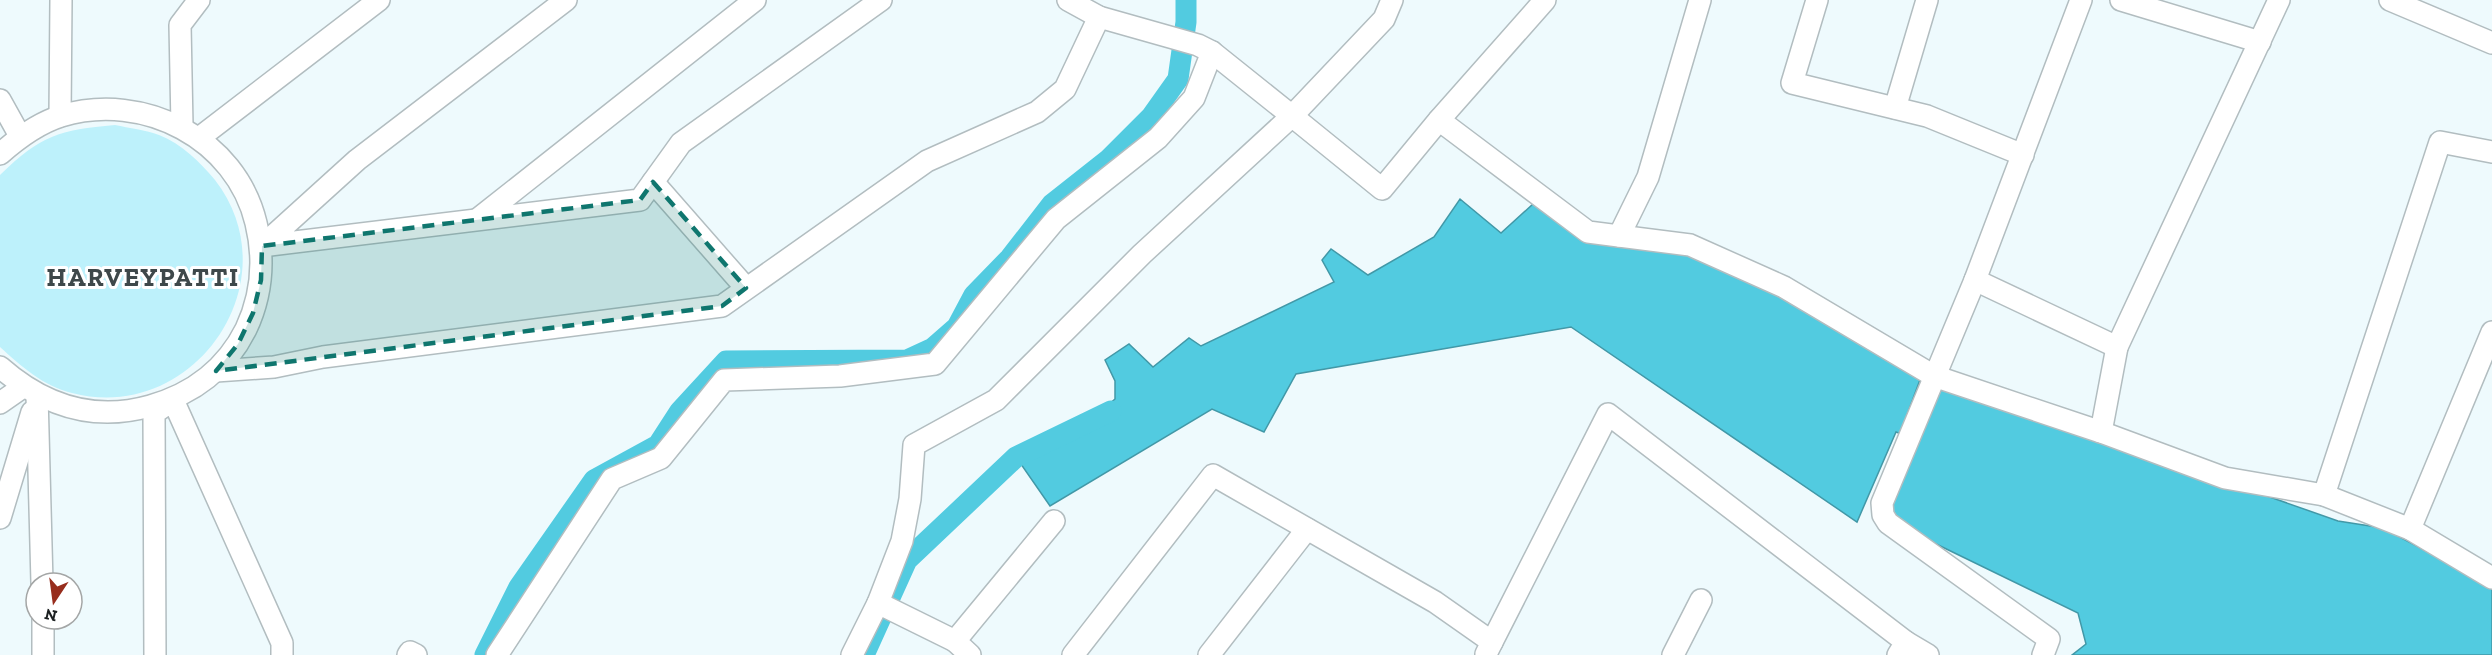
<svg xmlns="http://www.w3.org/2000/svg" width="2492" height="655" font-family="'Zilla Slab',serif">
	<style>
		.green { fill: #bdf1fb }
		.water { fill: #52cbe0; stroke: #4298a7; stroke-width: 1.5 }
		.lines { fill: none; stroke-linecap: round; stroke-linejoin: round }
		.canal { stroke: #52cbe0; stroke-width: 21 }
		.street-casing { stroke: #b2bdc0; stroke-width: 24 }
		.street { stroke: #fff; stroke-width: 21 }
		.marked { fill: #0f766e; fill-opacity: 0.2; stroke: #0f766e; stroke-width: 4.5; stroke-dasharray: 12 8; stroke-linejoin: round }
		.labels { text-anchor: middle; stroke-width: 6; stroke-linejoin: round; paint-order: stroke }
		.district-label { font-size: 26px; font-weight: bold; letter-spacing: 1.5px; fill: #3e484a; stroke: #fff }
	</style>
	<rect width="100%" height="100%" fill="#eefafd"/>
	<path class="green" d="M115,125c14,3 31,5 44,10 23,9 41,27 56,45 78,101 -21,245 -143,213 -29,-7 -51,-27 -72,-46v-172c41,-40 59,-45 115,-50z"/>
	<path class="water" d="M1460,199l41,34 32,-29 52,36 103,8 100,48 133,81 -14,38 14,4 12,-25 16,-10 389,137 45,7 109,58v69h-420l14,-11 -8,-31 -146,-71 -40,-28 1,-23 19,-53 -16,-6 -39,90 -286,-195 -275,47 -32,58 -52,-23 -162,97 -34,-49 69,-33 30,-25v-18l-10,-21 24,-16 24,23 36,-29 12,8 133,-64 -12,-22 9,-11 37,26 66,-38z"/>
	<g class="lines">
		<g class="canal">
			<path d="M485,655l34,-68 75,-107 64,-35 22,-34 46,-50 181,-1 26,-12 24,-21 17,-32 36,-37 42,-54 57,-45 42,-42 27,-38 8,-57v-22"/>
			<path d="M864,655l43,-95 109,-103 95,-46"/>
		</g>
		<g class="street-casing">
			<g id="street">
				<path d="M566,0l-209,160 -95,86 378,-46 41,-57 200,-143"/>
				<path d="M1068,0l31,17 99,28 14,7 80,64 92,-97 8,-19"/>
				<path d="M1817,0l-25,83 135,33 96,39"/>
				<path d="M2121,0l139,42"/>
				<path d="M2390,0l102,43"/>
				<path d="M0,100l20,36"/>
				<path d="M1895,108l32,-108"/>
				<path d="M60,116l1,-116"/>
				<path d="M1439,120l149,112 31,4 29,-59 52,-177"/>
				<path d="M182,126l-2,-101 19,-25"/>
				<path d="M199,138l180,-138"/>
				<path d="M2492,152l-52,-10 -116,353 86,34 82,49"/>
				<path d="M0,154c18,-16 39,-31 61,-38 83,-25 175,23 195,107 9,37 6,72 -10,106 -20,40 -53,65 -96,77 -57,16 -107,-1 -150,-39"/>
				<path d="M653,182l93,106"/>
				<path d="M478,219l277,-219"/>
				<path d="M1619,236l71,9 94,42 150,89 167,56 124,46 99,17"/>
				<path d="M1975,280l142,67 162,-347"/>
				<path d="M216,371l58,-4 49,-10 399,-51 205,-145 110,-49 28,-23 34,-72"/>
				<path d="M37,395l5,188"/>
				<path d="M0,403l23,-16"/>
				<path d="M2101,432l16,-85"/>
				<path d="M0,518l32,-106"/>
				<path d="M2410,529l82,-197"/>
				<path d="M878,603l24,-62 8,-42 4,-54 82,-45 146,-146 150,-138 90,73 57,-69 106,-120"/>
				<path d="M43,619v36"/>
				<path d="M1492,642l116,-228 298,228 -8,13"/>
				<path d="M1906,642l22,13"/>
				<path d="M155,655l-1,-242 19,-13 109,243v12"/>
				<path d="M408,655l2,-3 6,3"/>
				<path d="M497,655l115,-176 49,-21 63,-78 116,-4 95,-12 121,-145 102,-81 36,-40 18,-46"/>
				<path d="M852,655l26,-52 77,38"/>
				<path d="M970,655l-15,-14 99,-120"/>
				<path d="M1073,655l140,-180 222,127 57,40 -6,12"/>
				<path d="M1209,655l98,-126"/>
				<path d="M1673,655l28,-55"/>
				<path d="M2043,655l6,-16 -161,-116 -5,-8 -1,-12 93,-223 106,-280"/>
			</g>
		</g>
		<use href="#street" class="street"/>
	</g>
	<path class="marked" d="M653,182l93,106 -24,18 -506,65 22,-27 15,-31 8,-33 1,-34 378,-46z"/>
	<g class="labels">
		<g class="district-label">
			<text x="143" y="286">HARVEYPATTI</text>
		</g>
	</g>
	<g transform="translate(54 601) rotate(193)"><circle r="28" fill="#ffffff" stroke="#a4a6a6" stroke-width="1.5"/>
	<path d="M0-4.5L10 22L0 15L-10 22Z" fill="#972d1d"/>
	<text y="-9" font-size="16" font-weight="bold" text-anchor="middle" fill="#1c2021">N</text>
	</g>
</svg>
